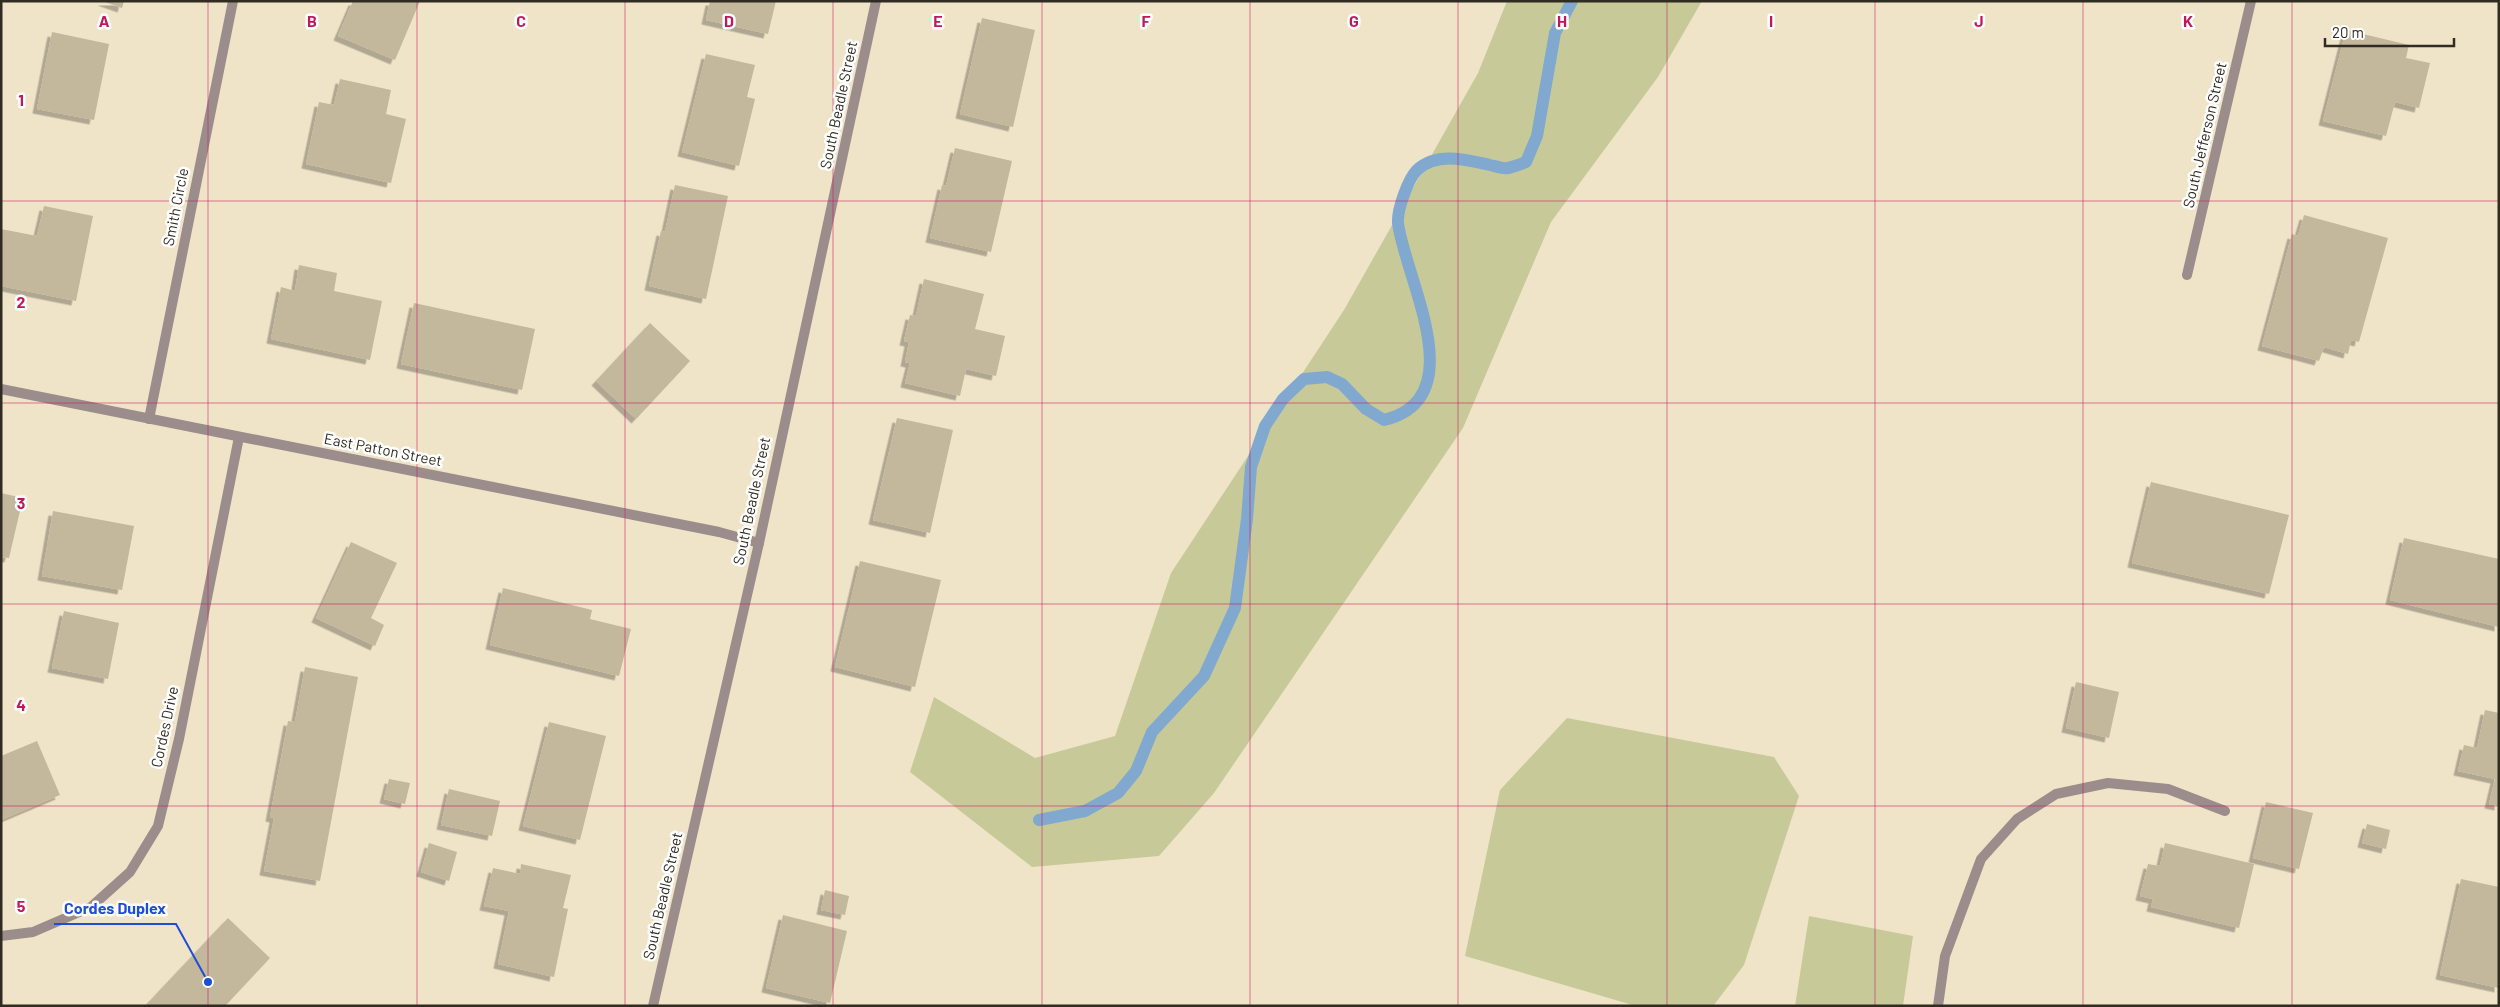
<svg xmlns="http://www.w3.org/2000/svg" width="2500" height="1007" font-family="Barlow,sans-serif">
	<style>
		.green { fill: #c7ca98 }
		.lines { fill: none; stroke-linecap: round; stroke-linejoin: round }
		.stream { stroke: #81a8cf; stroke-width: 12 }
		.building { fill: #c3b79c; filter: url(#shadow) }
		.minor { stroke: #9c8d8d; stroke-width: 10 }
		.grid { fill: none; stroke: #c2185b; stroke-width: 1; stroke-opacity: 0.55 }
		.labels { text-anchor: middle; stroke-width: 5; stroke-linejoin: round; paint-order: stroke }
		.street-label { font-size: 15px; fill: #302c21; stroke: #fff }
		.grid-label { font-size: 16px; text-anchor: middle; font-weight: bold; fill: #c2185b; stroke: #fff; stroke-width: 5; stroke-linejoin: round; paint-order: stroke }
		.leader { fill: none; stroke: #1d4ed8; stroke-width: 2 }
		.callout-dot { fill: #1d4ed8; stroke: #fff; stroke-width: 2 }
		.callout-label { font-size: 16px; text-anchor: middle; font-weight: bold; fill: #1d4ed8; stroke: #fff; stroke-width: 5; stroke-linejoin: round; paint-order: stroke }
	</style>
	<defs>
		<filter id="shadow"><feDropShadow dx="-4.5" dy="4.5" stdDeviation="0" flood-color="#0004"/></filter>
	</defs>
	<rect width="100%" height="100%" fill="#f0e4c8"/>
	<g class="green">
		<path d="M1507,1h195l-44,76 -107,145 -88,206 -249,365 -55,63 -127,11 -122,-95 24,-75 101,61 80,-22 56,-163 173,-263 134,-237z"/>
		<path d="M1567,718l207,39 25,39 -55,169 -30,40 -78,1 -171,-50 35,-166z"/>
		<path d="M1809,916l104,20 -10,70h-108z"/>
	</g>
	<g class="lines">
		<path class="stream" d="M1039,820l46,-9 33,-18 18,-22 16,-39 52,-56 31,-68 12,-89 4,-52 14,-41 18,-27 21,-20 23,-2 15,7 24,25 18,11c90,-22 21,-141 14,-197 -1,-13 10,-44 19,-53 20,-19 50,-10 73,-5 5,1 13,4 18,3 6,-1 13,-4 18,-6l11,-26 18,-103 17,-32"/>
	</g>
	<g class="building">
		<path d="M102,1h22l-2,7z"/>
		<path d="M353,1h67l-25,59 -57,-24z"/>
		<path d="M710,1h66l-8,33 -62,-14z"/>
		<path d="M982,18l53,12 -22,97 -53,-13z"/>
		<path d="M2346,30l63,15 -3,13 24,5 -11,45 -24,-6 -9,34 -63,-15z"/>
		<path d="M52,32l57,12 -15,76 -57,-11z"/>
		<path d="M706,54l49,11 -8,32 8,2 -16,67 -57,-14z"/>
		<path d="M340,79l51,11 -5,24 20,5 -15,64 -85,-19 13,-62 15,3z"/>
		<path d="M955,148l57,13 -21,91 -61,-14 12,-53 4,1z"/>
		<path d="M675,185l53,11 -22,103 -57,-13 12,-55 4,1z"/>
		<path d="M44,206l49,10 -17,85 -75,-15v-57l36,7z"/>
		<path d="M2304,215l84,23 -29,104 -8,-2 -3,14 -24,-7 -5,14 -57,-15 30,-112 6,2z"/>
		<path d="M299,265l38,8 -3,18 48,10 -12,59 -99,-21 10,-52 14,4z"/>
		<path d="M924,279l60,15 -9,35 30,7 -9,40 -30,-7 -6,27 -55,-13 5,-20 -5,-1 4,-20 -5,-1 6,-26 6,1z"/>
		<path d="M414,303l121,26 -13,61 -121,-26z"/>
		<path d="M650,323l40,38 -54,58 -40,-38z"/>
		<path d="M897,418l56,12 -23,103 -57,-13z"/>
		<path d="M2151,482l138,33 -20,79 -137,-31z"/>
		<path d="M1,493l22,5 -14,60 -8,-1z"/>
		<path d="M53,511l81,15 -12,64 -80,-14z"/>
		<path d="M2404,538l95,21v68l-109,-27z"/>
		<path d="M351,542l46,21 -26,55 13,7 -9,21 -59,-28z"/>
		<path d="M860,561l81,19 -26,107 -80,-20z"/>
		<path d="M503,588l89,22 -2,9 41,10 -12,47 -129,-31z"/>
		<path d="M64,611l55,12 -11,56 -56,-11z"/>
		<path d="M305,667l53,10 -38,204 -56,-10 10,-53 -4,-1 18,-96 7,1z"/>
		<path d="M2076,682l43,10 -10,46 -43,-10z"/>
		<path d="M2485,710l14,3v93l-10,-2 6,-25 -37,-8 6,-26 13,3z"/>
		<path d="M549,722l57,14 -26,104 -57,-14z"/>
		<path d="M37,741l23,54 -59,25v-64z"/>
		<path d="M389,779l21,4 -5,21 -21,-5z"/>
		<path d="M449,789l51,12 -8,35 -51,-11z"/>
		<path d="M2266,802l47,11 -14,56 -46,-11z"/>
		<path d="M2367,824l23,6 -4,19 -24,-6z"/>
		<path d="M429,843l28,9 -8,29 -28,-9z"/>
		<path d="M2165,843l89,21 -15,64 -88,-21 2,-8 -13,-3 8,-32 12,2z"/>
		<path d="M521,864l50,11 -8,33 5,1 -14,68 -56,-13 11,-53 -25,-5 9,-38 27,6z"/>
		<path d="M2461,879l38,8v101l-59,-13z"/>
		<path d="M825,890l24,6 -4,19 -24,-5z"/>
		<path d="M783,915l64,16 -17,72 -64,-15z"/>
		<path d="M228,918l42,40 -45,48h-80z"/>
	</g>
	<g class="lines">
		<g class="minor">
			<path d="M2187,275l64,-274"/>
			<path d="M1,389l718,143 40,11"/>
			<path d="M149,419l84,-418"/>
			<path d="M1,936l32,-4 58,-25 39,-35 28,-46 21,-87 60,-302"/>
			<path d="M653,1006l106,-463 117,-542"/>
			<path d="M1938,1006l7,-50 36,-97 36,-40 39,-25 52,-11 60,6 57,22"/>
		</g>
	</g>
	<path class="grid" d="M208,1v1005M417,1v1005M625,1v1005M833,1v1005M1042,1v1005M1250,1v1005M1458,1v1005M1667,1v1005M1875,1v1005M2083,1v1005M2292,1v1005M1,201h2498M1,403h2498M1,604h2498M1,806h2498"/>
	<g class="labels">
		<g class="street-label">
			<text transform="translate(839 105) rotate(-78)" y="5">South Beadle Street</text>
			<text transform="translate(2205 135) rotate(-77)" y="5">South Jefferson Street</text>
			<text transform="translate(176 207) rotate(-79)" y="5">Smith Circle</text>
			<text transform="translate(383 450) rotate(11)" y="5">East Patton Street</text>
			<text transform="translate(752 501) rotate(-78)" y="5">South Beadle Street</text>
			<text transform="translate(165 727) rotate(-78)" y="5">Cordes Drive</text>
			<text transform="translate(663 896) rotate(-77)" y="5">South Beadle Street</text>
		</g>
	</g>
	<g class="grid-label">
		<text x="104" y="27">A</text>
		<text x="312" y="27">B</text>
		<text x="521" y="27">C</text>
		<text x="729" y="27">D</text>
		<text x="938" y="27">E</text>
		<text x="1146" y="27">F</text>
		<text x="1354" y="27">G</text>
		<text x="1562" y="27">H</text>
		<text x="1771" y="27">I</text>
		<text x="1979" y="27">J</text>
		<text x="2188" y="27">K</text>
		<text x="21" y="106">1</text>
		<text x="21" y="308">2</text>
		<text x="21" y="509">3</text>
		<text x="21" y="711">4</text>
		<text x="21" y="912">5</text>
	</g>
	<path class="leader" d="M208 982L176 924H54"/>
	<circle class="callout-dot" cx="208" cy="982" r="5"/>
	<g class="callout-label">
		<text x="115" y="914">Cordes Duplex</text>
	</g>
	<rect width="2500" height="1007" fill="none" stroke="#302c21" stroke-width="5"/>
	<path d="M2325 38v8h129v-8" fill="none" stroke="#302c21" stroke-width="2.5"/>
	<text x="2332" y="38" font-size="15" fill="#302c21" stroke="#ffffff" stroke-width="4" paint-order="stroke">20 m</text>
</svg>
